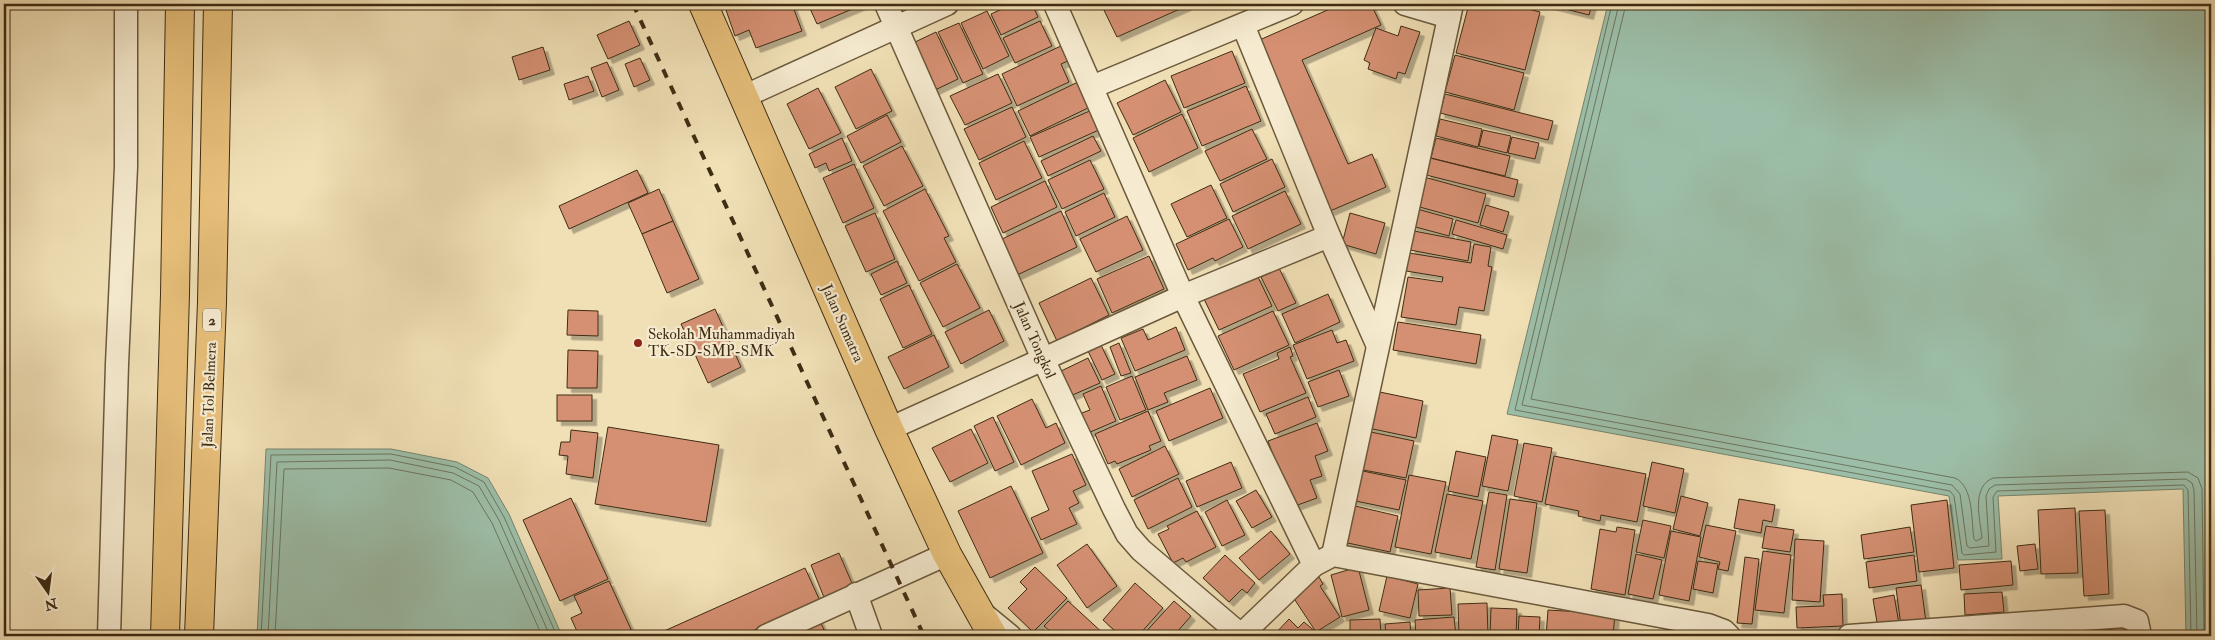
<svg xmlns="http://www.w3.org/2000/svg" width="2215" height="640" font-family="'IM FELL Double Pica',serif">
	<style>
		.water { fill: #9cbea8; stroke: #76846c }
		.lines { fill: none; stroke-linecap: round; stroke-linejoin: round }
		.shore { stroke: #6d755e; stroke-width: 1 }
		.building { fill: #d59073; stroke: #3e2c13; filter: url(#shadow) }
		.street-casing { stroke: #6b593c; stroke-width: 25 }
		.highway-casing { stroke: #3e2c13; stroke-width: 30 }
		.street { stroke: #f6ebd0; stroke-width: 22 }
		.highway { stroke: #e8c07b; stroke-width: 28 }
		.rail { stroke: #3e2c13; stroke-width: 4; stroke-dasharray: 9 9; stroke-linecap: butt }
		.poi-dot { fill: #8f2418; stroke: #f6ebd0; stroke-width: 2 }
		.labels { text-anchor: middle; stroke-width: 4.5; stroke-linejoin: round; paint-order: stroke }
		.shield { fill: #f6ebd0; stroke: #75654c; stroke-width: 1 }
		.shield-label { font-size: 14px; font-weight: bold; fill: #3e2c13 }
		.street-label { font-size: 15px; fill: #3e2c13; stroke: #f6ebd0 }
		.poi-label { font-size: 15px; fill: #3e2c13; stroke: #f6ebd0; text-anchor: start }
	</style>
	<defs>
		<filter id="shadow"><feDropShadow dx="4.5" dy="4.5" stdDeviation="0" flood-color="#0004"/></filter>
	</defs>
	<rect width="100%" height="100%" fill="#f1e0b6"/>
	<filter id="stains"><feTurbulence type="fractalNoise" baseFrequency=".004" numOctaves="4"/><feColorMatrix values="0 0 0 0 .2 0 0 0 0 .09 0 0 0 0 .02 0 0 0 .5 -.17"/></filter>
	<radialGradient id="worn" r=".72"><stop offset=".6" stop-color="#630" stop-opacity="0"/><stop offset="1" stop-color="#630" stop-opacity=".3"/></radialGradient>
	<g class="water">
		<path d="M1608,4h603v632h-25l-3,-147 -185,7 4,63 -44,1 -9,-64 -442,-82z"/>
		<path d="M266,449h125l66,13 31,16 21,36 53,122h-305z"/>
	</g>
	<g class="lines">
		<g class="shore">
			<path d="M1612,4l-97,406 435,81 4,5 8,57 2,2 32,-3 -3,-55 4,-6 187,-6 4,5 3,146"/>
			<path d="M1619,4l-97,401 430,80 8,9 7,52 3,2 19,-2 -3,-50 3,-7 6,-4 191,-6 6,4 2,7 3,146"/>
			<path d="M1626,4l-95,395 424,79c19,9 16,42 19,61l2,2 6,-3c-2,-19 -11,-51 11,-60l195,-6 10,6 4,11 2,147"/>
			<path d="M261,636l10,-181 120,-1 64,13 29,15 20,35 53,119"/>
			<path d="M268,636l9,-174 113,-2 63,13 26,13 20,34 51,116"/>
			<path d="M275,636l9,-167 105,-1 62,12 22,12 19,31 50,113"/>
		</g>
	</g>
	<g class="building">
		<path d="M742,4h50l10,27 -46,17 -7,-18 -14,6 -9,-26z"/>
		<path d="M808,4h56l-47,20z"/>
		<path d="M1013,4h19l6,13 -37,18 -10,-21z"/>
		<path d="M1101,4h90l-74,33z"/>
		<path d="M1341,4h30l10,21 -79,35 46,104 24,-10 14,33 -56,24 -75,-169z"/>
		<path d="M1469,4h40l31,8 -15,58 -69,-17z"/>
		<path d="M1546,4h46l-3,11z"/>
		<path d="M987,11l22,45 -26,13 -22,-46z"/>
		<path d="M629,21l11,24 -32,14 -11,-24z"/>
		<path d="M1040,21l12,25 -37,17 -12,-25z"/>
		<path d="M959,23l24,51 -20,9 -25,-51z"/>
		<path d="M1401,26l19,6 -15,42 -7,-2 -2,7 -28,-10 2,-6 -6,-3 12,-32 22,8z"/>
		<path d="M936,32l22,47 -23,11 -22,-47z"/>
		<path d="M1065,44l7,15 -11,5 8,18 -52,24 -15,-32z"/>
		<path d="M543,47l7,23 -31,10 -7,-23z"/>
		<path d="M1232,51l13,32 -61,25 -13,-32z"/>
		<path d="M1455,55l69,18 -10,37 -69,-18z"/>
		<path d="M640,58l10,22 -16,7 -9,-23z"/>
		<path d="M607,62l12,28 -17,7 -11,-29z"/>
		<path d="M871,69l21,42 -36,18 -21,-42z"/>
		<path d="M998,74l14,29 -47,22 -15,-29z"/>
		<path d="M588,76l6,15 -25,9 -5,-16z"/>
		<path d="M1165,80l16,32 -48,23 -16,-32z"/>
		<path d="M1078,82l12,25 -60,29 -12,-25z"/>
		<path d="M1246,86l15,35 -59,25 -15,-35z"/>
		<path d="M818,88l23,45 -32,16 -22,-45z"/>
		<path d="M1445,94l108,27 -5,19 -108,-27z"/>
		<path d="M1012,107l14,30 -47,23 -15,-31z"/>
		<path d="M1092,110l9,19 -62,28 -9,-20z"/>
		<path d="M1182,114l16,34 -49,24 -16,-34z"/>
		<path d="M887,115l14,27 -40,21 -14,-27z"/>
		<path d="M1440,119l42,10 -4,18 -42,-11z"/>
		<path d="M1252,129l15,30 -47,22 -15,-30z"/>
		<path d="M1483,130l28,6 -4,17 -28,-7z"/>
		<path d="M1093,136l8,15 -53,25 -7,-15z"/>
		<path d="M1512,137l27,6 -4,16 -27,-6z"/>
		<path d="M842,138l10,23 -23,10 -3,-8 -11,5 -6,-14z"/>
		<path d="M1436,138l74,18 -5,20 -74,-18z"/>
		<path d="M1024,141l18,37 -46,22 -17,-37z"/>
		<path d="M902,146l21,40 -39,20 -21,-40z"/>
		<path d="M1430,158l88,22 -4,17 -88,-22z"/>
		<path d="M1272,159l13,28 -52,25 -13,-28z"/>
		<path d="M1090,160l14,29 -42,20 -14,-29z"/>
		<path d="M854,164l20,44 -31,15 -20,-45z"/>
		<path d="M637,170l11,23 -79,36 -10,-23z"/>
		<path d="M1424,177l62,17 -8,29 -62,-17z"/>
		<path d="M1045,181l12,26 -54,26 -12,-26z"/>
		<path d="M1211,185l16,33 -40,19 -16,-33z"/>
		<path d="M659,189l14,32 -31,13 -14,-31z"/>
		<path d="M925,189l24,47 -5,2 12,24 -37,19 -36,-70z"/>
		<path d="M1285,191l16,33 -53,25 -16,-33z"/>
		<path d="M1104,193l11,24 -39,19 -11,-24z"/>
		<path d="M1486,205l23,7 -6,20 -23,-7z"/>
		<path d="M1417,209l36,10 -4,17 -37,-10z"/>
		<path d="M1061,211l16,36 -60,28 -17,-35z"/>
		<path d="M875,213l20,46 -29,13 -21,-46z"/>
		<path d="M1350,213l35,10 -9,31 -34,-10z"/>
		<path d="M1127,216l16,34 -47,22 -16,-33z"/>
		<path d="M1229,219l14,28 -28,14 -2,-3 -25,12 -12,-26z"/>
		<path d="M1456,220l51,15 -4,14 -51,-15z"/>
		<path d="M673,221l26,58 -32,14 -25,-59z"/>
		<path d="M1414,231l57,11 -3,19 -58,-11z"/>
		<path d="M1474,244l17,3 -3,19 4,1 -8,44 -25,-4 -3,18 -55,-8 7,-40 34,5 1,-5 -37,-6 3,-18 62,10z"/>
		<path d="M1149,256l15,33 -52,24 -15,-34z"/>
		<path d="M897,261l10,22 -26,12 -10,-21z"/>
		<path d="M957,264l23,44 -37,19 -23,-44z"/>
		<path d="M1279,268l17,35 -18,8 -17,-34z"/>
		<path d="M1257,275l15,31 -53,24 -15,-31z"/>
		<path d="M1091,278l18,37 -52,26 -18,-38z"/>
		<path d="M909,285l23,49 -29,14 -23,-49z"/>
		<path d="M1328,294l12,28 -45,21 -13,-29z"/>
		<path d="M715,309l26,58 -33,16 -27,-59z"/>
		<path d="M568,310l30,1v25l-31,-1z"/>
		<path d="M989,310l15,31 -43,23 -16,-32z"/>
		<path d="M1273,311l16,34 -55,25 -16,-34z"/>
		<path d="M1398,322l83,13 -5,29 -83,-14z"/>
		<path d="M1176,327l9,23 -50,21 -14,-33 22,-9 5,11z"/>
		<path d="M1332,330l5,13 9,-3 8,21 -47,18 -14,-34z"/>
		<path d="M934,335l15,32 -45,22 -16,-32z"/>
		<path d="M1119,343l12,30 -10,3 -11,-29z"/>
		<path d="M1101,345l14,29 -13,6 -14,-29z"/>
		<path d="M1290,347l3,9 -3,1 16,36 -46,19 -17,-38 36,-15 -2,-6z"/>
		<path d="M568,350l30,1 -1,37h-30z"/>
		<path d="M1187,356l10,24 -33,13 4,9 -20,8 -13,-33z"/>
		<path d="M1088,358l12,25 -32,14 -11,-24z"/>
		<path d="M1339,370l10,26 -31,11 -10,-25z"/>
		<path d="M1132,376l14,34 -26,10 -14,-33z"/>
		<path d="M1101,386l15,35 -28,12 -9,-19 11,-4 -7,-16z"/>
		<path d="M1210,388l13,30 -54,23 -13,-30z"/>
		<path d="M1375,391l48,10 -7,37 -48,-10z"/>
		<rect x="557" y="395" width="35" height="26"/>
		<path d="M1308,397l8,20 -41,17 -9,-20z"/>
		<path d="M1032,399l14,29 10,-5 9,20 -44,22 -24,-49z"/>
		<path d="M1148,411l13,30 -12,5 2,4 -34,14 -2,-3 -7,3 -13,-30z"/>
		<path d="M993,417l21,45 -19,9 -21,-45z"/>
		<path d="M1317,423l11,28 -13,5 7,20 -12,4 7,18 -25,9 -24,-66z"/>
		<path d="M608,427l111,18 -13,77 -111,-18z"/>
		<path d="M971,429l17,34 -38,19 -18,-34z"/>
		<path d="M571,430l27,3 -5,45 -27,-4 2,-18 -9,-1 2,-13h9z"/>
		<path d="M1366,431l48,10 -8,37 -48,-9z"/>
		<path d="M1492,435l26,5 -10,51 -26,-5z"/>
		<path d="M1524,443l28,5 -10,54 -28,-6z"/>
		<path d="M1165,446l14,28 -47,23 -13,-28z"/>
		<path d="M1456,451l30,6 -8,40 -30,-6z"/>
		<path d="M1072,454l14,31 -13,6 6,12 -10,5 8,16 -36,16 -10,-22 18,-8 -17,-39z"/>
		<path d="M1554,456l92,18 -9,48 -36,-7 -1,6 -22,-5 1,-5 -34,-7z"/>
		<path d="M1231,462l11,26 -45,19 -11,-26z"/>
		<path d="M1652,462l32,7 -9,44 -32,-7z"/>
		<path d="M1358,470l48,10 -7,30 -48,-10z"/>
		<path d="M1409,475l37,7 -15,72 -36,-7z"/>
		<path d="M1178,478l14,29 -44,22 -14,-29z"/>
		<path d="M1011,486l32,67 -53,25 -32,-67z"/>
		<path d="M1256,490l16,27 -20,11 -16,-27z"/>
		<path d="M1489,492l18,3 -12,75 -19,-3z"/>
		<path d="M1447,494l36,7 -12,58 -36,-7z"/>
		<path d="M1681,496l27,7 -8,33 -27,-7z"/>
		<path d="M571,498l37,81 -48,22 -37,-81z"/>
		<path d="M1510,499l27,4 -10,70 -28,-4z"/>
		<path d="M1739,499l36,6 -3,17 -9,-2 -2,13 -27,-5z"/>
		<path d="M1227,500l18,35 -23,11 -17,-34z"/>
		<path d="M1947,500l7,68 -35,4 -8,-67z"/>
		<path d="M1351,505l47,11 -8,36 -47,-10z"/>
		<path d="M2075,508l3,65 -37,1 -3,-64z"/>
		<path d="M2105,510l4,84 -25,2 -5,-85z"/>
		<path d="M1197,511l19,36 -30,15 -3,-4 -10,5 -15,-29 11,-5 -2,-3z"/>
		<path d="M1643,520l28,6 -7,32 -28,-6z"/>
		<path d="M1706,525l30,6 -8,40 -10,-2 2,-7 -21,-5z"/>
		<path d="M1766,526l28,4 -4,22 -28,-4z"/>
		<path d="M1617,527l18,3 -10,65 -34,-6 9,-60 16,3z"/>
		<path d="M1910,527l4,25 -50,7 -3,-24z"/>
		<path d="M1271,531l19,23 -31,26 -20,-22z"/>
		<path d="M1671,531l30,6 -12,64 -30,-6z"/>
		<path d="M1795,539l29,2 -4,61 -28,-2z"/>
		<path d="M1087,544l30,42 -30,22 -30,-43z"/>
		<path d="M2035,544l3,25 -18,2 -3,-25z"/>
		<path d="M1763,551l28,4 -7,58 -29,-3z"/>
		<path d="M839,553l15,35 -29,12 -14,-35z"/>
		<path d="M1636,554l26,6 -9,39 -25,-5z"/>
		<path d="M1225,555l30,28 -8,10 -5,-4 -13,13 -26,-24z"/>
		<path d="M1914,555l3,26 -48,7 -3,-26z"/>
		<path d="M1745,557l14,2 -7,65 -15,-1z"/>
		<path d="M1698,561l20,3 -5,29 -20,-4z"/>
		<path d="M2011,561l2,24 -52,5 -2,-25z"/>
		<path d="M1035,567l32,31 -34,34 -25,-24 19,-19 -7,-7z"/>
		<path d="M1358,567l11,43 -27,7 -11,-42z"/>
		<path d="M805,568l15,33 -79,35h-88z"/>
		<path d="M1387,576l31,8 -8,34 -31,-7z"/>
		<path d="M1319,577l4,7 -3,2 20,31 -24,15 -25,-38z"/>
		<path d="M609,581l25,55h-55l-8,-18 11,-5 -8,-17z"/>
		<path d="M1135,583l28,25 -25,28h-29l5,-6 -11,-10z"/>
		<path d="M1921,585l5,37 -25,4 -5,-38z"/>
		<path d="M1450,588l2,27 -33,1 -1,-26z"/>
		<path d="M2002,592l2,20 -39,3 -1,-21z"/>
		<path d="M1842,594l1,32 -46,2 -1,-21 28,-1 -1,-11z"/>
		<path d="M1894,595l5,29 -21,4 -5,-29z"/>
		<path d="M1068,601l38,35h-50l-12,-10z"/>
		<path d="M1174,601l17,15 -15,17 4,3h-38z"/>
		<path d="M1487,603l1,33h-29l-1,-32z"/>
		<path d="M1491,608l26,1 -1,27h-26z"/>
		<path d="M1548,610l67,4 -2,22h-67z"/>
		<path d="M817,615l10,21h-57z"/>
		<path d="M1519,616l21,1 -1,19h-21z"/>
		<path d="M1454,617l2,19h-40l-1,-16z"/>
		<path d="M1289,619l9,9 6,-6 12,10 -4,4h-39z"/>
		<path d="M1380,619l1,17h-31v-16z"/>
		<path d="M1410,622l1,14h-25l-1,-12z"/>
		<path d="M2129,627l1,9h-35v-5z"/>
		<path d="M2090,630l1,6h-32l-1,-3z"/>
	</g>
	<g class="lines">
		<g class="street-casing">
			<g id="street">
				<path d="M886,4l157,355 71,150 13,25 14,16 101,86"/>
				<path d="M1055,4l128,292 131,269"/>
				<path d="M1405,4l44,13"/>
				<path d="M1243,25l86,211 48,108"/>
				<path d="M1092,87l200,-83"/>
				<path d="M743,97l204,-93"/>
				<path d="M889,429l294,-133 146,-60"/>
				<path d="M1333,555l119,-551"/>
				<path d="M856,594l15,42"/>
				<path d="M982,613l28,23"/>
				<path d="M109,636l8,-272 9,-197v-163"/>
				<path d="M766,636l181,-82"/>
				<path d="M1240,636l74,-71 19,-10 375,70 16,6 5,5"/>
				<path d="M1849,636l275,-20 13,5 3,15"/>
			</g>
		</g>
		<g class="highway-casing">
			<g id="highway">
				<path d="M703,4l186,425 58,125 46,82"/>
				<path d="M165,636l10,-342 5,-290"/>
				<path d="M199,636l13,-334 6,-298"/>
			</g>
		</g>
		<use href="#street" class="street"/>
		<use href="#highway" class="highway"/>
		<path class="rail" d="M633,4l291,632"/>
	</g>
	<circle class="poi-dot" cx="638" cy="343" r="5"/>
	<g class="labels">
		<rect class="shield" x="203" y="308.5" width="18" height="23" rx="4"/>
		<g class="shield-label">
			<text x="212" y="325">2</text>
		</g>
		<g class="street-label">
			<text transform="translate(843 323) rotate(66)" y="5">Jalan Sumatra</text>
			<text transform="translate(1035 340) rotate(66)" y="5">Jalan Tongkol</text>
			<text transform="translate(209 395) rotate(-88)" y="5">Jalan Tol Belmera</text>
		</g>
		<g class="poi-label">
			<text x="648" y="339">Sekolah Muhammadiyah<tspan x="648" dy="17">TK-SD-SMP-SMK</tspan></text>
		</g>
	</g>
	<rect width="2215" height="640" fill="none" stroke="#f1e0b6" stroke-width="20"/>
	<rect x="5" y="5" width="2205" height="630" fill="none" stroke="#3e2c13" stroke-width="2.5"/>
	<rect x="10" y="10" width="2195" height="620" fill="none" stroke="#3e2c13"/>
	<g transform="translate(48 592) rotate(166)" stroke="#f6ebd0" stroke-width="4" paint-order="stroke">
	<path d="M0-4L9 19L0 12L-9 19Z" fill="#3e2c13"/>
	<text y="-8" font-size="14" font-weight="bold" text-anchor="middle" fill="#3e2c13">N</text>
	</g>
	<rect width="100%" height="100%" filter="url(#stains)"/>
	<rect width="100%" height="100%" fill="url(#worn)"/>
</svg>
